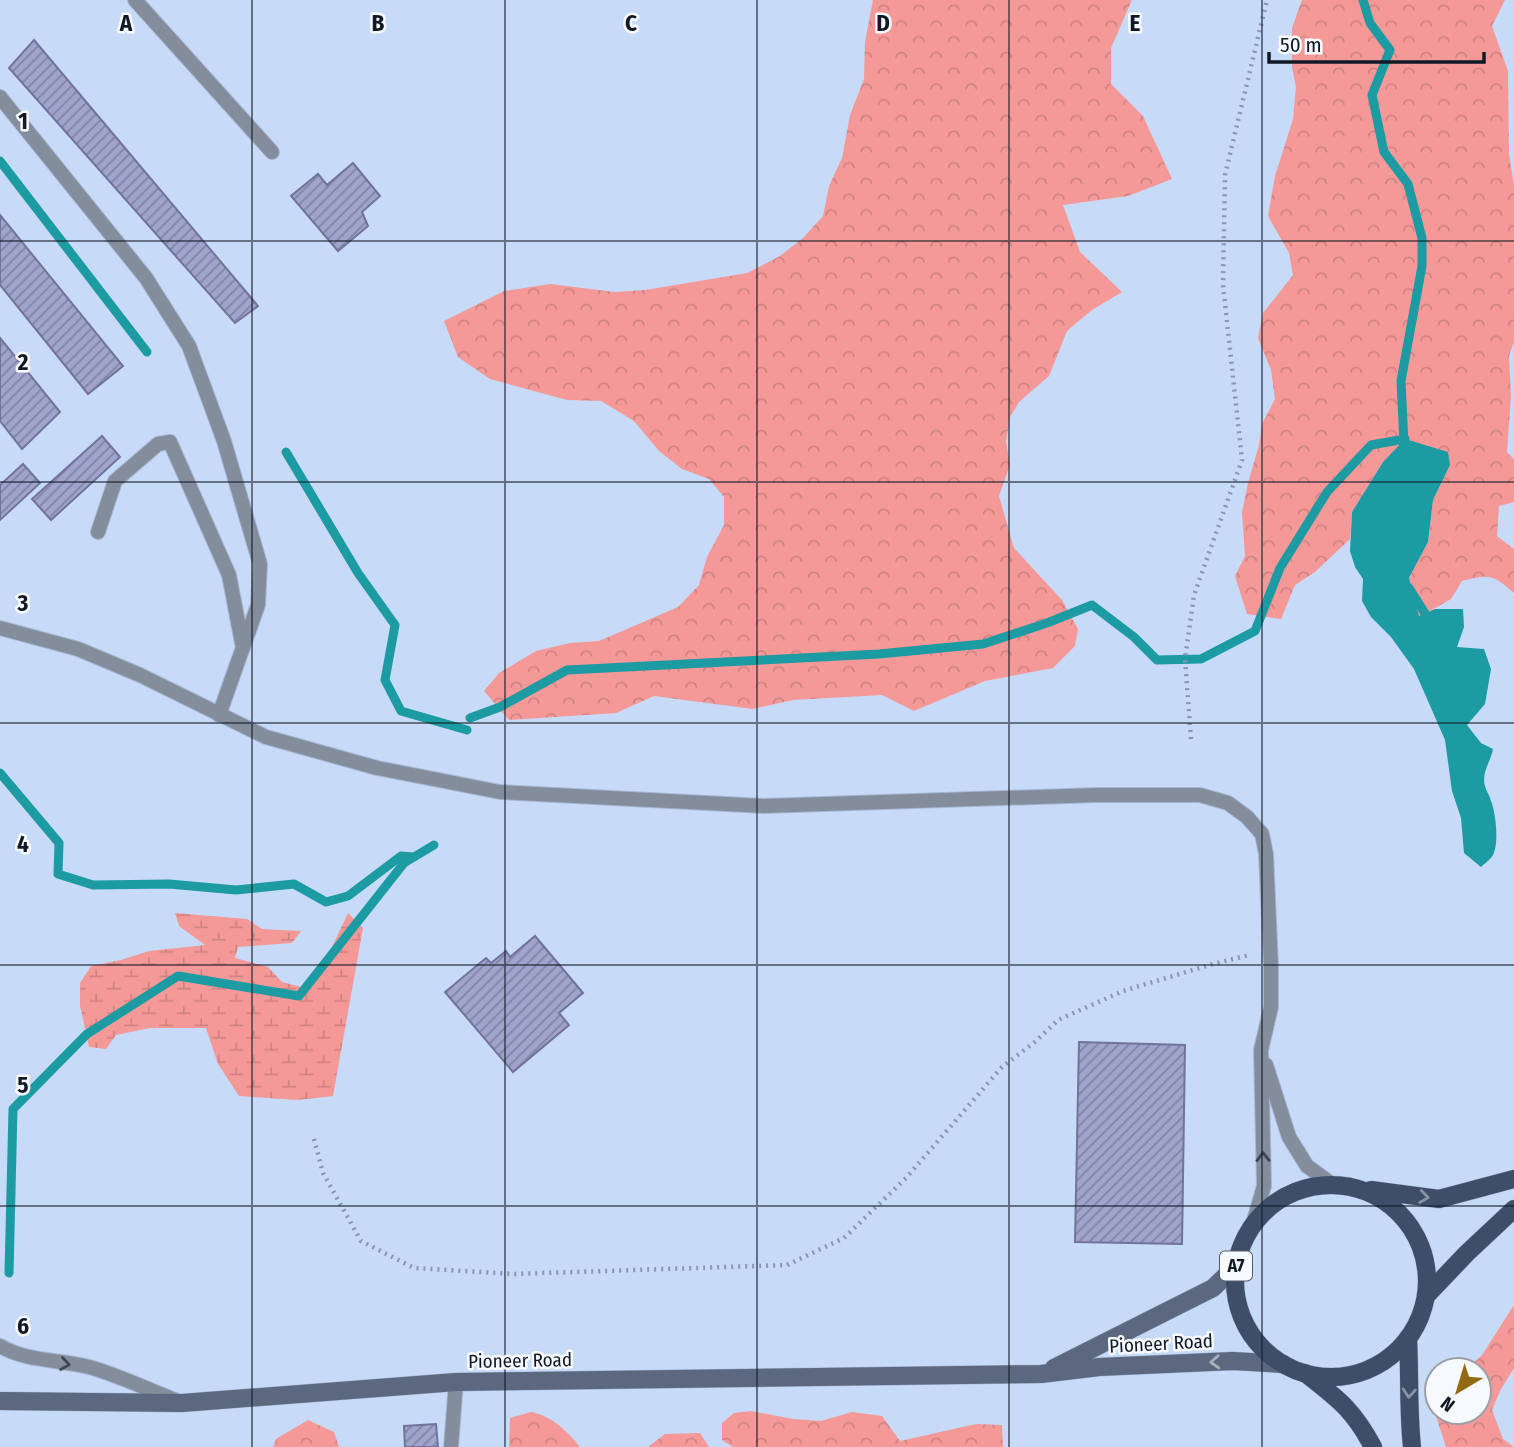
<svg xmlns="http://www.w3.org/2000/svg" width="1514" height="1447" font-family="'Fira Sans Condensed',sans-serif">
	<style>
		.forest { fill: url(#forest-crowns) }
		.wetland { fill: url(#wetland-marsh) }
		.water { fill: #1d9ba2 }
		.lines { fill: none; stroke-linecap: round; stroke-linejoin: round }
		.stream { stroke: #1d9ba2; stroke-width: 9 }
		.building { fill: url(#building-hatch); stroke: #71749a; stroke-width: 2 }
		.service-casing { stroke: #a6b7d2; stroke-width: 16 }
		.secondary-casing { stroke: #a6b7d2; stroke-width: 19 }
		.primary-casing { stroke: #a6b7d2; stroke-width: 19 }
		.path { stroke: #8998b1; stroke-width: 4.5; stroke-dasharray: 2 5; stroke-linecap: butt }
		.service { stroke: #838d9c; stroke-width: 14 }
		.secondary { stroke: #5b687f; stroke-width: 18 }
		.primary { stroke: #3e4e69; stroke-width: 18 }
		.oneway { stroke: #3f4755 }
		.oneway2 { stroke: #8893a4 }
		.oneway3 { stroke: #a9b1be }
		.grid { fill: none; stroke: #111926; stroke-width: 2; stroke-opacity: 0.55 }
		.labels { text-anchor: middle; stroke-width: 5; stroke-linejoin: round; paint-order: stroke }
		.shield { fill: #f7fafd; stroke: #565c66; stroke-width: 2 }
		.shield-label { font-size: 18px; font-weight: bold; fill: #111926 }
		.street-label { font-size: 19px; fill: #111926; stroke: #f7fafd }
		.grid-label { font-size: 23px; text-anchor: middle; font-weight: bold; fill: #111926; stroke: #f7fafd; stroke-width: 5; stroke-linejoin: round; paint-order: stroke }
	</style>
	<defs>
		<pattern id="forest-crowns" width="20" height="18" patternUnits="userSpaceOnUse" patternTransform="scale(1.75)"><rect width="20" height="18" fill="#f59998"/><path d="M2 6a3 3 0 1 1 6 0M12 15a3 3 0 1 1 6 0" fill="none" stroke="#d18383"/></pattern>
		<pattern id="wetland-marsh" width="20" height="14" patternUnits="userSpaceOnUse" patternTransform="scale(1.75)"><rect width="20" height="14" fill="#f59998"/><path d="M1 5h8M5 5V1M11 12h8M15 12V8" fill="none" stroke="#d18383"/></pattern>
		<pattern id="building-hatch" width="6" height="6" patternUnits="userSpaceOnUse" patternTransform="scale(1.75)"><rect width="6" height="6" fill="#a0a3cc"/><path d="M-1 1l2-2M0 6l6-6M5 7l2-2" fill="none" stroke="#8184a5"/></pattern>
	</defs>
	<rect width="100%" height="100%" fill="#c7daf8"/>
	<g class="forest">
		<path d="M873,0h259l-21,48v36l32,32 29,63 -44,17 -65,9 17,47 42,40 -30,18 -25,21 -18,45 -30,26 -9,15 -4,24 4,24 -11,31 15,52 48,52 16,29 -3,17 -22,22 -68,13 -71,30 -32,-16 -89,5 -40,9 -99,-13 -38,17 -107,7 -25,-29 15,-18 37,-22 34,-8 29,-2 79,-34 21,-22 8,-28 17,-32v-28l-15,-18 -27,-10 -23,-18 -25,-30 -33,-20 -34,-1 -77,-21 -32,-22 -14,-36 60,-30 46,-7 65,8 30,-2 102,-17 33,-17 23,-18 20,-22 6,-30 13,-28 8,-43 14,-36 1,-37z"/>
		<path d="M1302,0h203l-13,26 16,45 1,83 5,31v156l-5,15 2,40 -4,56 7,7v43l-15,4 -2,30 17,13v44c-21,-19 -25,-19 -52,-12l-11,18 -32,18 -10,-39 19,-36 5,-42 17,-35 -67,-3 -31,50 -2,27 -35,33 -20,13 -14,34 -34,-5 -12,-38 10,-20 -3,-44 6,-29 11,-38 3,-21 13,-25 -4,-29 -13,-32 5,-25 30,-38 -4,-22 -21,-37 7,-40 18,-57 3,-32 -4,-20v-39z"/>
		<path d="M1514,1305v63l-14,23 -8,19 11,29 11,8h-68l-10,-31 1,-10v6h42v-42h-13l16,-15z"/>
		<path d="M751,1411l42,8 28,2 31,-9 30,4 18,25 76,-17 26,1 1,22h-270l-11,-7v-17l12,-10z"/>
		<path d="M531,1412c21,4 36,19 49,35h-71l1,-29z"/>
		<path d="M308,1420l26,12 5,15h-66l3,-8z"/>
		<path d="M700,1433l9,14h-61l17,-13z"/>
	</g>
	<path class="wetland" d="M175,913l72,6 15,10 39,2 -9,12 -54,4 -3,11 33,9 14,15 23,6 17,-20 26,-55 15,15 -30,168 -36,4 -58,-4 -21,-32 -12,-36h-56l-34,7 -10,14 -17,-2 -9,-41v-23l11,-17 30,-6 28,-9 56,-6 -26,-19z"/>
	<path class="water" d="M1405,439l43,13 2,13 -17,35 -5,42 -19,36 10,38 16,-7h28l1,18 -7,20 27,2 7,20 -6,35 -18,21 14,18 12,6c-2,12 -12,24 -8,37 1,5 5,10 6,15 5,12 8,43 2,54 -2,4 -9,9 -12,12l-17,-14 -3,-35 -9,-27 -7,-51 -31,-71 -23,-32 -20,-20 -9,-16 1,-22 -8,-12 -5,-16 2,-39 31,-50z"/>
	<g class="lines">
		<g class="stream">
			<path d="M1363,0l7,23 20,27 -18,45 12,57 24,32 14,54v28l-21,115 3,63"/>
			<path d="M0,161l147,191"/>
			<path d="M286,452l72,121 37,52 -10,55 16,31 66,19"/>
			<path d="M1409,588l22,35"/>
			<path d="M470,718l30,-11 67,-37 312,-16 104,-10 64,-21 45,-18 42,32 23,23 44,-1 54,-28 25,-63 47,-76 44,-47 34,-6"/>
			<path d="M0,773l59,70 -1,31 35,11 76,-1 67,6 58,-6 32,18 22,-6 53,-40 12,1"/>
			<path d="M9,1273l4,-164 74,-75 91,-58 121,20 105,-133 30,-18"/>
		</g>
	</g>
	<g class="building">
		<path d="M34,40l224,266 -23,17 -226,-255z"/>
		<path d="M353,163l27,33 -18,16 6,14 -30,25 -47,-55 27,-22 9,11z"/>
		<path d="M0,215l123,151 -35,28 -88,-109z"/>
		<path d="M0,338l60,74 -38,37 -22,-28z"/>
		<path d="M102,436l18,21 -69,63 -19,-21z"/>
		<path d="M23,464l17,19 -40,37v-35z"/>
		<path d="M535,936l48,57 -24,20 10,12 -56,47 -68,-80 41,-34 5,5 15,-12 4,6z"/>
		<path d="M1079,1042l106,3 -3,199 -107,-2z"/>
		<path d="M436,1424l2,23h-33l-1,-21z"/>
	</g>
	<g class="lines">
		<g class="service-casing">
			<g id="service">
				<path d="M135,0l137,152"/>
				<path d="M0,97l146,181 43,68 35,95 36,123 -2,41 -39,110"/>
				<path d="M98,532l17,-51 43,-37 12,-2 59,133 13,68"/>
				<path d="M0,628l78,21 62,26 126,62 111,31 123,24 264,14 333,-11h103l28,8 19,14 15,17 4,20 5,111v42l-10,43 3,136 -11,38"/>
				<path d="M1266,1065l23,72 18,29 26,19"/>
				<path d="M0,1346c28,16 58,13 89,21 29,8 58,22 86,33"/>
				<path d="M451,1447l5,-65"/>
			</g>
		</g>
		<g class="secondary-casing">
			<g id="secondary">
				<path d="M1054,1368l159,-80 23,-22"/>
				<path d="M0,1401l182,2 274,-21 585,-8 58,-7 134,-6 50,3"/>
			</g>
		</g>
		<g class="primary-casing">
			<g id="primary">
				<circle cx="1331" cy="1281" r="96"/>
				<path d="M1371,1190l68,9 75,-20"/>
				<path d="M1426,1296l41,-43 47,-44"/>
				<path d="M1408,1338c2,37 0,72 4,109"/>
				<path d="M1305,1373c33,26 48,36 68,74"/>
			</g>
		</g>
		<g class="path">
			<path d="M1191,739l-6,-80 9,-64 48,-135 -19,-175 2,-110 42,-175"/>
			<path d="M314,1139l9,34 38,68 53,27 100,6 273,-9 57,-27 62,-60 96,-111 34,-26 22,-21 65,-29 90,-27 36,-9"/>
		</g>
		<use href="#service" class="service"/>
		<use href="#secondary" class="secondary"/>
		<use href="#primary" class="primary"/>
	</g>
	<defs><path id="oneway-chevron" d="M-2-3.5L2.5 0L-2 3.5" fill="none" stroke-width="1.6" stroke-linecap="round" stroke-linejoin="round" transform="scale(1.75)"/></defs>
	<g class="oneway">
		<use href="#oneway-chevron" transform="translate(1263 1157) rotate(-91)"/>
		<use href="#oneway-chevron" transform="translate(65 1364) rotate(8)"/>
	</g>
	<g class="oneway2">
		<use href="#oneway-chevron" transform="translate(1424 1197) rotate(8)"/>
		<use href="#oneway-chevron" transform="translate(1409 1393) rotate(95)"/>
	</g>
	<use class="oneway3" href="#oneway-chevron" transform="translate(1215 1362) rotate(177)"/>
	<path class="grid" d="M252,0v1447M505,0v1447M757,0v1447M1009,0v1447M1262,0v1447M0,241h1514M0,482h1514M0,723h1514M0,965h1514M0,1206h1514"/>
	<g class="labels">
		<rect class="shield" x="1220" y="1251.5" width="32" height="29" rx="5"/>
		<g class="shield-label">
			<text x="1236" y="1272">A7</text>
		</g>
		<g class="street-label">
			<text transform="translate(1161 1343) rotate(-3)" y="7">Pioneer Road</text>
			<text transform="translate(520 1360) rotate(-1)" y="7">Pioneer Road</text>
		</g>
	</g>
	<g class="grid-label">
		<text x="126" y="31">A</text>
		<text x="378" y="31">B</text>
		<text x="631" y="31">C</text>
		<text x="883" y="31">D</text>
		<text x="1135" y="31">E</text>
		<text x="23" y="129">1</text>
		<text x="23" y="370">2</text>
		<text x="23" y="611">3</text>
		<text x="23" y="852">4</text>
		<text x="23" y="1093">5</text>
		<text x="23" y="1334">6</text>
	</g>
	<g transform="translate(1458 1391) rotate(218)"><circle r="33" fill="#f7fafd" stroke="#9ba0a7" stroke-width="2"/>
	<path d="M0-5L12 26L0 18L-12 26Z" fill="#926a13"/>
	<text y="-10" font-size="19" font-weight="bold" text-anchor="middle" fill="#111926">N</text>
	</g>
	<path d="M1269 52v10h215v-10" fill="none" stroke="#111926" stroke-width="3.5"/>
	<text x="1280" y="52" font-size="21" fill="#111926" stroke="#f7fafd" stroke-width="5" paint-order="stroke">50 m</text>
</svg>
